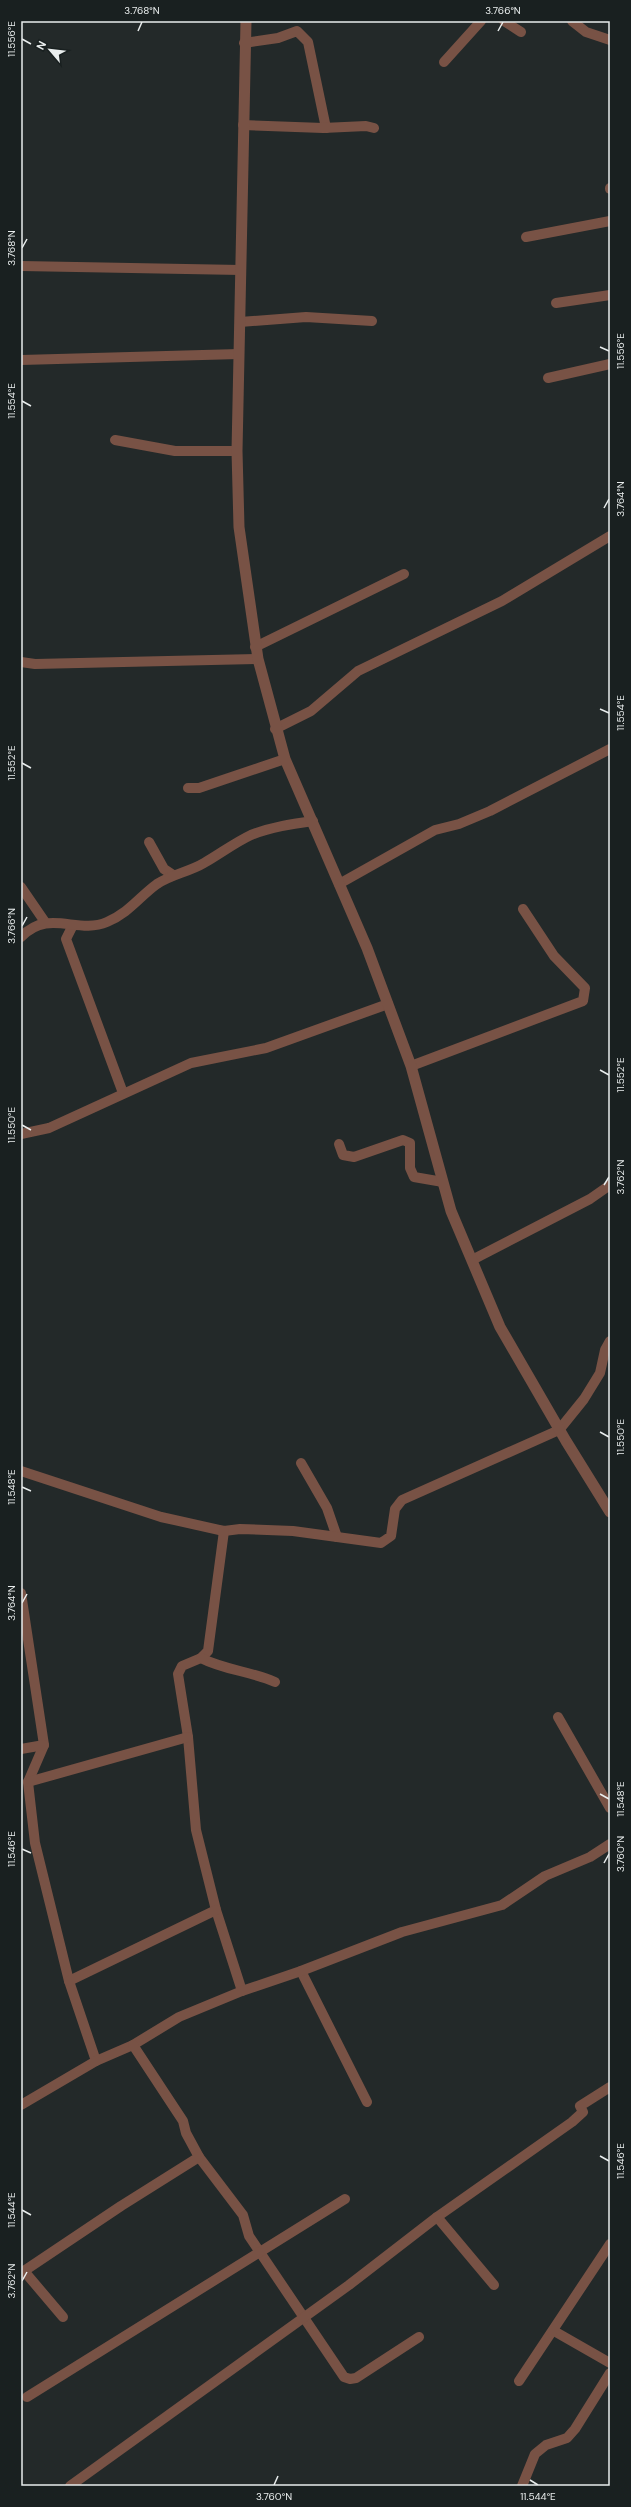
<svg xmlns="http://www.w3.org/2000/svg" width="631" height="2507" font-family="'DM Sans',sans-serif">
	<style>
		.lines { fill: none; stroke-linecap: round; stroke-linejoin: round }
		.minor { stroke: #785245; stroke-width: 10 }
		.tertiary { stroke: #785245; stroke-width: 11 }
		.ticks { fill: none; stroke: #e9eded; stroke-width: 1.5 }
		.neatline { fill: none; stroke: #e9eded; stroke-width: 1.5 }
		.ticks-label { font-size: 10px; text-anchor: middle; fill: #e9eded }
	</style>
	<rect width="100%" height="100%" fill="#232929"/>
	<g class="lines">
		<g class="minor">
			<path d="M504,21l17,11"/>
			<path d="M572,21l14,11 24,8"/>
			<path d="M244,43l34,-5 19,-7 11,11 18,86"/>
			<path d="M444,62l37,-41"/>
			<path d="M243,125l80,3 43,-2 8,2"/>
			<path d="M610,188v1"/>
			<path d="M526,237l84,-16"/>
			<path d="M21,266l220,4"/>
			<path d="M556,303l54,-8"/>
			<path d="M240,322l66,-5 66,4"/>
			<path d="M21,360l218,-6"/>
			<path d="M548,378l62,-14"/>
			<path d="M115,440l60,11h62"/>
			<path d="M255,647l149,-73"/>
			<path d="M21,662l14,2 223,-5"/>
			<path d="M275,729l36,-18 47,-40 144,-70 108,-65"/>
			<path d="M188,788h11l86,-29"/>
			<path d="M149,842l15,27 9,6"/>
			<path d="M339,884l96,-54 24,-6 31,-13 120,-62"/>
			<path d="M21,887l24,35"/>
			<path d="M73,925l-7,14 57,154"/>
			<path d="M21,937c28,-29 56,-2 86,-15 23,-10 32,-25 50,-38 15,-10 32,-12 47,-21 16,-9 30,-20 47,-28 20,-8 41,-11 62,-14"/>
			<path d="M411,1066l172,-65 2,-13 -31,-32 -31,-47"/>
			<path d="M21,1134l28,-6 142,-65 75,-15 122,-44"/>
			<path d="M339,1144l4,11 11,2 49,-17 7,3v25l4,9 29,5"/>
			<path d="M472,1260l118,-61 20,-14"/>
			<path d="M301,1463l26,45 10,29"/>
			<path d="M21,1471l140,46 63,14 16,-2 53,2 88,12 10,-7 4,-27 7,-9 157,-70 25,-31 16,-26 5,-23 5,-9"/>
			<path d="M224,1531l-16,120 -7,7 -19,8 -4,8 10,63 8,93 20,80 26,81"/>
			<path d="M21,1593l23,152 -16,37 7,61 34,138 27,80"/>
			<path d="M201,1658c23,12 49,13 74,24"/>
			<path d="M558,1717l52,91"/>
			<path d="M21,1749l23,-4"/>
			<path d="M28,1782l160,-45"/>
			<path d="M301,1971l66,131"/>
			<path d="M69,1981l147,-71"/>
			<path d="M21,2105l75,-44 37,-16 46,-28 63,-26 59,-20 101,-39 100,-27 43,-29 45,-19 20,-13"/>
			<path d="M199,2157l44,58 6,21 95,141 6,2 6,-1 63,-41"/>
			<path d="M437,2217l57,68"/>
			<path d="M24,2271l39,46"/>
			<path d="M21,2273l100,-67 78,-49 -13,-24 -3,-12 -50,-76"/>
			<path d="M554,2331l56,32"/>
			<path d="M519,2381l91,-137"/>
			<path d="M27,2397l318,-198"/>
			<path d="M70,2486l279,-201 88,-68 135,-95 11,-10 -3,-6 30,-19"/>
			<path d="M522,2486l13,-32 11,-9 21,-7 8,-9 35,-56"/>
		</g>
		<path class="tertiary" d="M246,21l-9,430 2,76 19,132 27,100 82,189 44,118 40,145 49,116 66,114 44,71"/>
	</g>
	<path class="ticks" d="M138,31l4,-9M498,31l5,-9M22,39l9,5M22,248l5,-9M600,347l9,4M22,401l9,5M604,508l5,-9M600,709l9,4M22,763l9,5M22,926l5,-9M600,1070l9,5M22,1125l9,5M604,1185l5,-8M600,1432l9,5M22,1487l9,4M22,1603l5,-9M600,1794l9,5M22,1849l9,4M604,1863l5,-9M600,2156l9,5M22,2210l9,5M22,2281l5,-9M530,2480l8,5M274,2485l4,-9"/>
	<rect width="631" height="2507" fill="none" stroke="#192020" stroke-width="44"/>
	<g transform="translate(50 50) rotate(298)" stroke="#192020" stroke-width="3" paint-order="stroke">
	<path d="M0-3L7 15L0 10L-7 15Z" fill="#e9eded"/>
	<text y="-6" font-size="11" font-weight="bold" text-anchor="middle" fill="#e9eded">N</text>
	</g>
	<rect x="22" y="22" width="587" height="2463" class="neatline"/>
	<g class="ticks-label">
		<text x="142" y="14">3.768°N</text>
		<text x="503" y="14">3.766°N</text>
		<text transform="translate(11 39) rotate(-90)" y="4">11.556°E</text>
		<text transform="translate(11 248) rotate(-90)" y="4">3.768°N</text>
		<text transform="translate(620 351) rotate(-90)" y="4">11.556°E</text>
		<text transform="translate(11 401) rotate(-90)" y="4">11.554°E</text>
		<text transform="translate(620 499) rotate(-90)" y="4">3.764°N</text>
		<text transform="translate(620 713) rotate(-90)" y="4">11.554°E</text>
		<text transform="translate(11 763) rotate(-90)" y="4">11.552°E</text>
		<text transform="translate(11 926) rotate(-90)" y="4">3.766°N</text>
		<text transform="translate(620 1075) rotate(-90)" y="4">11.552°E</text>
		<text transform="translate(11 1125) rotate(-90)" y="4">11.550°E</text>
		<text transform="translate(620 1177) rotate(-90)" y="4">3.762°N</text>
		<text transform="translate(620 1437) rotate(-90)" y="4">11.550°E</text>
		<text transform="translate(11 1487) rotate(-90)" y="4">11.548°E</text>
		<text transform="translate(11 1603) rotate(-90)" y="4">3.764°N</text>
		<text transform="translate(620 1799) rotate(-90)" y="4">11.548°E</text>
		<text transform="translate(11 1849) rotate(-90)" y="4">11.546°E</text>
		<text transform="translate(620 1854) rotate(-90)" y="4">3.760°N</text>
		<text transform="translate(620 2161) rotate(-90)" y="4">11.546°E</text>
		<text transform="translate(11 2210) rotate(-90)" y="4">11.544°E</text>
		<text transform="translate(11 2281) rotate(-90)" y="4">3.762°N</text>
		<text x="274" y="2500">3.760°N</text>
		<text x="538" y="2500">11.544°E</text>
	</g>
</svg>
